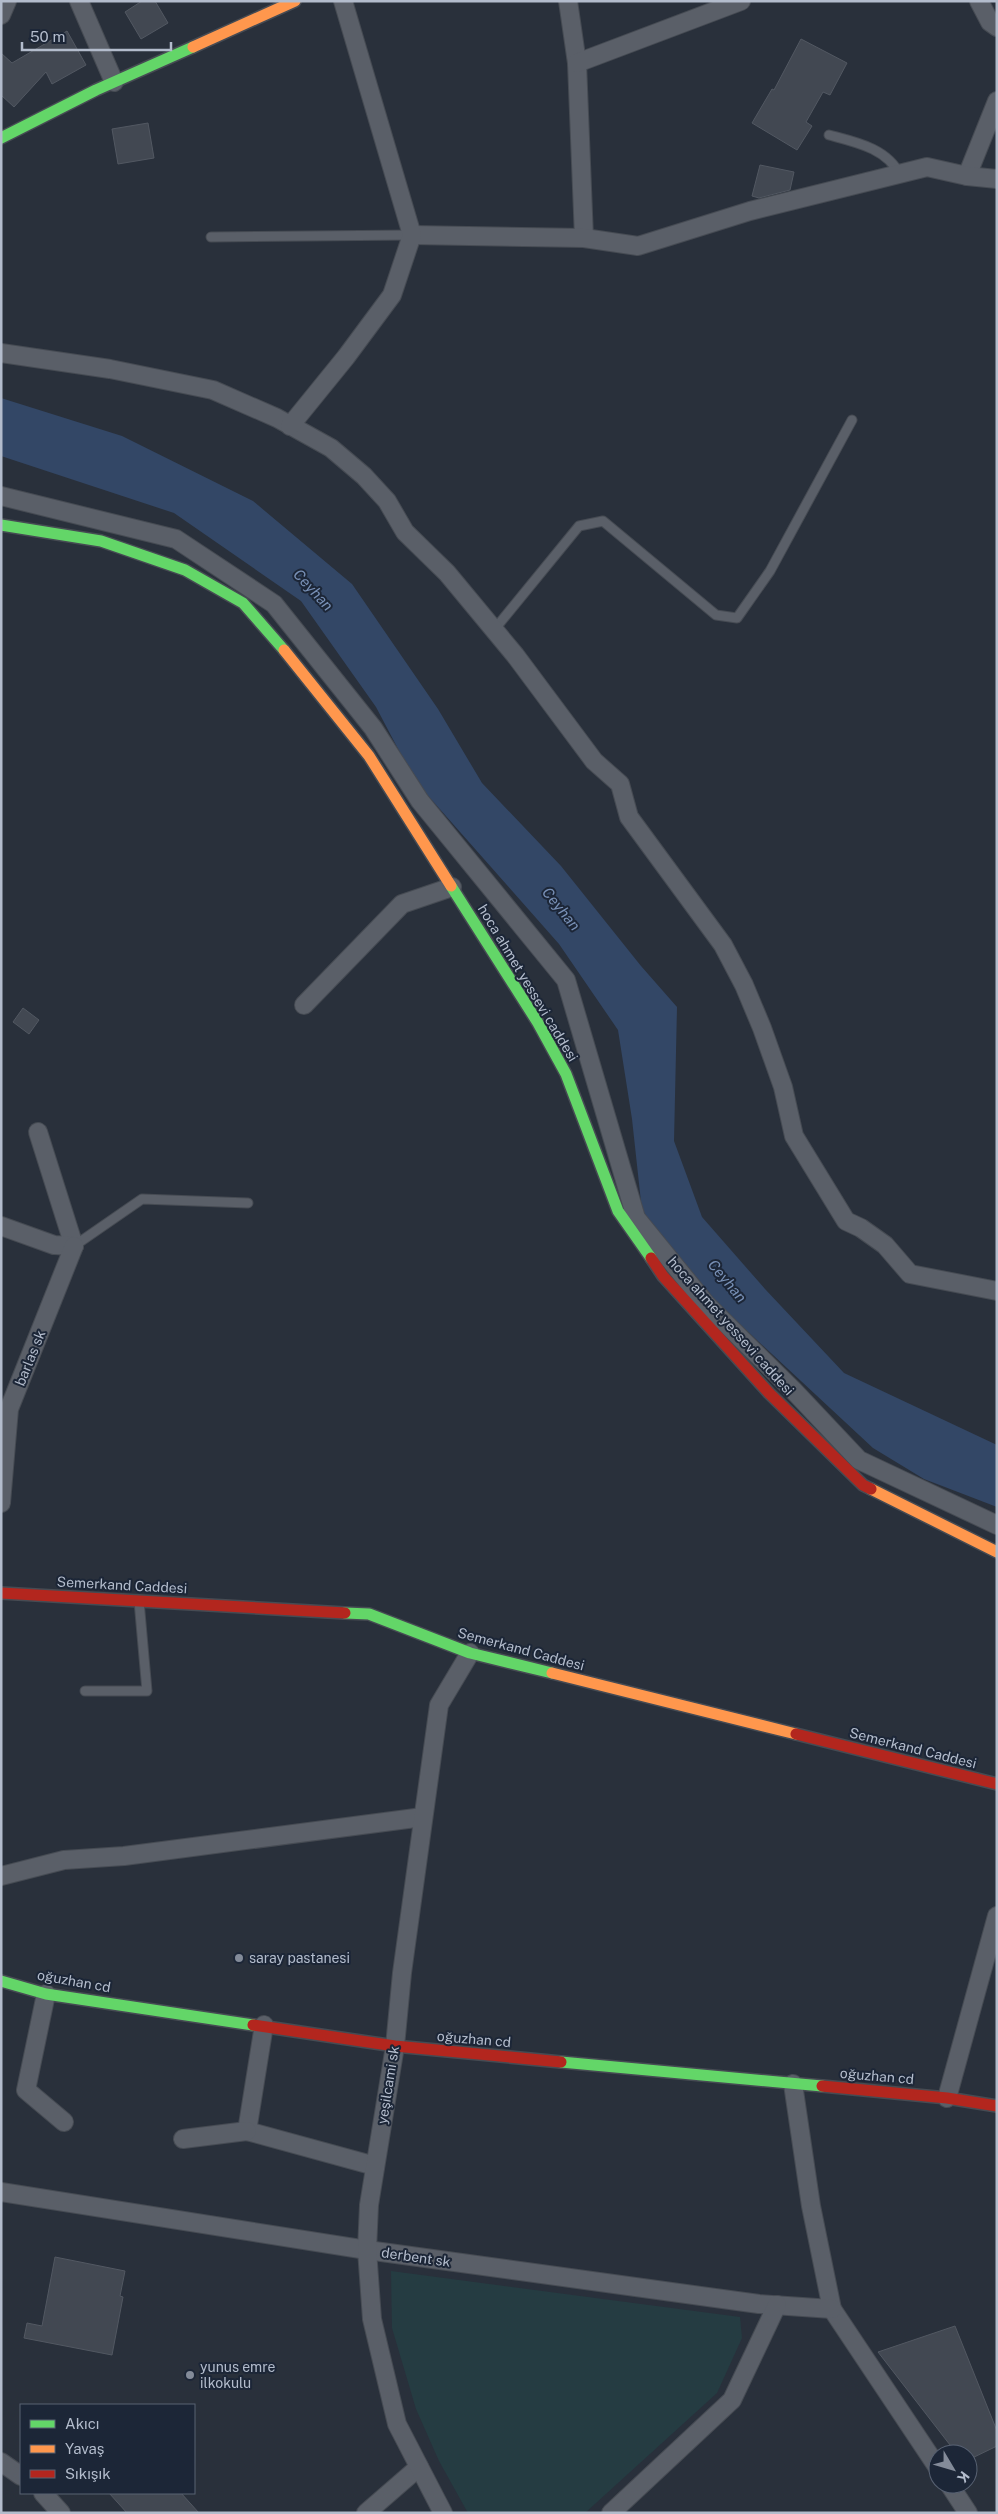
<svg xmlns="http://www.w3.org/2000/svg" width="998" height="2514" font-family="'Public Sans',sans-serif">
	<style>
		.green { fill: #253c42 }
		.water { fill: #334766 }
		.building { fill: #424852; stroke: #525862 }
		.lines { fill: none; stroke-linecap: round; stroke-linejoin: round }
		.lane-casing { stroke: #464b53; stroke-width: 11 }
		.street-casing { stroke: #464b53; stroke-width: 20 }
		.fast-casing { stroke: #464b53; stroke-width: 14 }
		.slow-casing { stroke: #464b53; stroke-width: 14 }
		.jam-casing { stroke: #464b53; stroke-width: 14 }
		.lane { stroke: #5a5f68; stroke-width: 9 }
		.street { stroke: #5a5f68; stroke-width: 18 }
		.fast { stroke: #63d668; stroke-width: 11 }
		.slow { stroke: #ff974d; stroke-width: 11 }
		.jam { stroke: #b3261e; stroke-width: 11 }
		.poi-dot { fill: #838b99; stroke: #1c2637; stroke-width: 2 }
		.labels { text-anchor: middle; stroke-width: 4; stroke-linejoin: round; paint-order: stroke }
		.street-label { font-size: 14px; fill: #b3bccc; stroke: #1c2637 }
		.poi-label { font-size: 14px; fill: #b3bccc; stroke: #1c2637; text-anchor: start }
		.water-label { font-size: 15px; font-style: italic; fill: #7890b6; stroke: #1c2637 }
	</style>
	<rect width="100%" height="100%" fill="#29303b"/>
	<path class="green" d="M391,2271l349,46 2,21 -25,55 -132,120h-117l-29,-52 -23,-52 -24,-81z"/>
	<path class="water" d="M1,398l121,38 131,65 99,83 86,125 44,74 79,83 80,100 36,41 -3,134 28,76 63,72 79,84 153,72v62l-73,-28 -51,-31 -171,-159 -60,-78 -10,-92 -14,-89 -59,-86 -144,-163 -39,-74 -75,-106 -127,-88 -173,-57z"/>
	<g class="building">
		<path d="M142,1h13l13,22 -27,16 -16,-27z"/>
		<path d="M67,31l19,34 -34,19 -6,-12 -32,35 -13,-12v-42l11,10z"/>
		<path d="M801,39l46,24 -17,32 -7,-3 -17,30 6,4 -15,24 -45,-27 20,-34 2,1z"/>
		<path d="M148,123l6,35 -36,6 -6,-35z"/>
		<path d="M760,165l34,7 -4,18 -31,8 -7,-2z"/>
		<path d="M23,1008l16,12 -10,14 -16,-12z"/>
		<path d="M55,2257l70,14 -5,25 3,1 -11,58 -88,-17 3,-15 15,3z"/>
		<path d="M955,2326l42,105v15l-29,14v-6h-11l-79,-102z"/>
		<path d="M109,2493h72l18,20h-72z"/>
	</g>
	<g class="lines">
		<g class="lane-casing">
			<g id="lane">
				<path d="M829,135c26,7 58,13 71,40"/>
				<path d="M211,237l201,-2"/>
				<path d="M494,630l85,-104 24,-5 113,94 21,3 33,-47 82,-151"/>
				<path d="M74,1246l68,-47 106,4"/>
				<path d="M85,1691h62l-8,-90"/>
			</g>
		</g>
		<g class="street-casing">
			<g id="street">
				<path d="M79,1l35,81"/>
				<path d="M568,1l9,62 7,175"/>
				<path d="M979,1l11,21 7,5"/>
				<path d="M1,15l6,-14"/>
				<path d="M577,63l164,-62"/>
				<path d="M967,176l30,-75"/>
				<path d="M412,235l172,3 54,8 112,-35 177,-44 40,9 30,3"/>
				<path d="M1,353l109,16 103,21 64,28 54,30 33,28 23,25 18,31 42,41 68,82 79,106 26,23 9,33 94,128 21,40 18,43 21,59 11,49 52,85 15,7 24,17 25,29 87,17"/>
				<path d="M290,426l56,-69 46,-62 20,-60 -69,-234"/>
				<path d="M1,496l175,43 98,65 99,124 47,73 146,179 70,238 70,86 88,87 65,69 138,65"/>
				<path d="M304,1005l98,-101 50,-17"/>
				<path d="M38,1132l36,114"/>
				<path d="M1,1226l53,19 20,1"/>
				<path d="M1,1503l8,-94 65,-163"/>
				<path d="M1,1876l63,-16 60,-4 299,-39"/>
				<path d="M46,1994l-20,96 38,32"/>
				<path d="M264,2025l-17,106 128,35"/>
				<path d="M793,2084l18,122 21,103 106,159"/>
				<path d="M947,2098l50,-182"/>
				<path d="M183,2139l64,-8"/>
				<path d="M1,2192l366,58 392,54 73,5"/>
				<path d="M1,2462l20,14"/>
				<path d="M949,2484l19,29"/>
				<path d="M43,2493l18,20"/>
				<path d="M366,2513l53,-46"/>
				<path d="M443,2513l-46,-89 -25,-105 -5,-69 2,-45 26,-159 7,-73 37,-268 31,-52"/>
				<path d="M611,2513l121,-113 45,-95"/>
			</g>
		</g>
		<g class="fast-casing">
			<g id="fast">
				<path d="M1,138l95,-48 97,-43"/>
				<path d="M1,525l100,16 84,29 58,33 41,47"/>
				<path d="M451,886l87,137 28,51 52,137 33,47"/>
				<path d="M345,1613l24,1 101,39 82,20"/>
				<path d="M1,1981l45,13 207,31"/>
				<path d="M561,2062l261,24"/>
			</g>
		</g>
		<g class="slow-casing">
			<g id="slow">
				<path d="M193,47l102,-46"/>
				<path d="M284,650l85,106 82,130"/>
				<path d="M871,1489l126,63"/>
				<path d="M552,1673l244,61"/>
			</g>
		</g>
		<g class="jam-casing">
			<g id="jam">
				<path d="M651,1258l12,18 106,117 94,92 8,4"/>
				<path d="M1,1593l344,20"/>
				<path d="M796,1734l201,50"/>
				<path d="M253,2025l142,21 166,16"/>
				<path d="M822,2086l125,12 50,8"/>
			</g>
		</g>
		<use href="#lane" class="lane"/>
		<use href="#street" class="street"/>
		<use href="#fast" class="fast"/>
		<use href="#slow" class="slow"/>
		<use href="#jam" class="jam"/>
	</g>
	<g class="poi-dot">
		<circle cx="239" cy="1958" r="5"/>
		<circle cx="190" cy="2375" r="5"/>
	</g>
	<g class="labels">
		<g class="street-label">
			<text transform="translate(528 983) rotate(59)" y="5">hoca ahmet yessevi caddesi</text>
			<text transform="translate(731 1326) rotate(48)" y="5">hoca ahmet yessevi caddesi</text>
			<text transform="translate(30 1358) rotate(-68)" y="5">barlas sk</text>
			<text transform="translate(122 1585) rotate(3)" y="5">Semerkand Caddesi</text>
			<text transform="translate(521 1649) rotate(15)" y="5">Semerkand Caddesi</text>
			<text transform="translate(913 1748) rotate(14)" y="5">Semerkand Caddesi</text>
			<text transform="translate(74 1981) rotate(10)" y="5">oğuzhan cd</text>
			<text transform="translate(474 2039) rotate(5)" y="5">oğuzhan cd</text>
			<text transform="translate(877 2076) rotate(5)" y="5">oğuzhan cd</text>
			<text transform="translate(388 2085) rotate(-81)" y="5">yeşilcami sk</text>
			<text transform="translate(416 2257) rotate(8)" y="5">derbent sk</text>
		</g>
		<g class="poi-label">
			<text x="249" y="1963">saray pastanesi</text>
			<text x="200" y="2372">yunus emre<tspan x="200" dy="16">ilkokulu</tspan></text>
		</g>
		<g class="water-label">
			<text transform="translate(313 590) rotate(47)" y="5">Ceyhan</text>
			<text transform="translate(561 909) rotate(51)" y="5">Ceyhan</text>
			<text transform="translate(727 1281) rotate(50)" y="5">Ceyhan</text>
		</g>
	</g>
	<rect width="998" height="2514" fill="none" stroke="#b3bccc" stroke-width="5"/>
	<rect x="20" y="2404" width="175" height="90" fill="#1c2637" stroke="#586273"/>
	<rect x="30" y="2420" width="25" height="8" fill="#63d668" stroke="#586273"/>
	<text x="65" y="2429" font-size="15" fill="#b3bccc">Akıcı</text>
	<rect x="30" y="2445" width="25" height="8" fill="#ff974d" stroke="#586273"/>
	<text x="65" y="2454" font-size="15" fill="#b3bccc">Yavaş</text>
	<rect x="30" y="2470" width="25" height="8" fill="#b3261e" stroke="#586273"/>
	<text x="65" y="2479" font-size="15" fill="#b3bccc">Sıkışık</text>
	<g transform="translate(953 2469) rotate(128)"><circle r="24" fill="#1c2637" stroke="#586273"/>
	<path d="M0-4L9 19L0 12L-9 19Z" fill="#838b99"/>
	<text y="-8" font-size="14" font-weight="bold" text-anchor="middle" fill="#b3bccc">K</text>
	</g>
	<path d="M22 42v8h149v-8" fill="none" stroke="#b3bccc" stroke-width="2.5"/>
	<text x="30" y="42" font-size="15" fill="#b3bccc" stroke="#1c2637" stroke-width="4" paint-order="stroke">50 m</text>
</svg>
